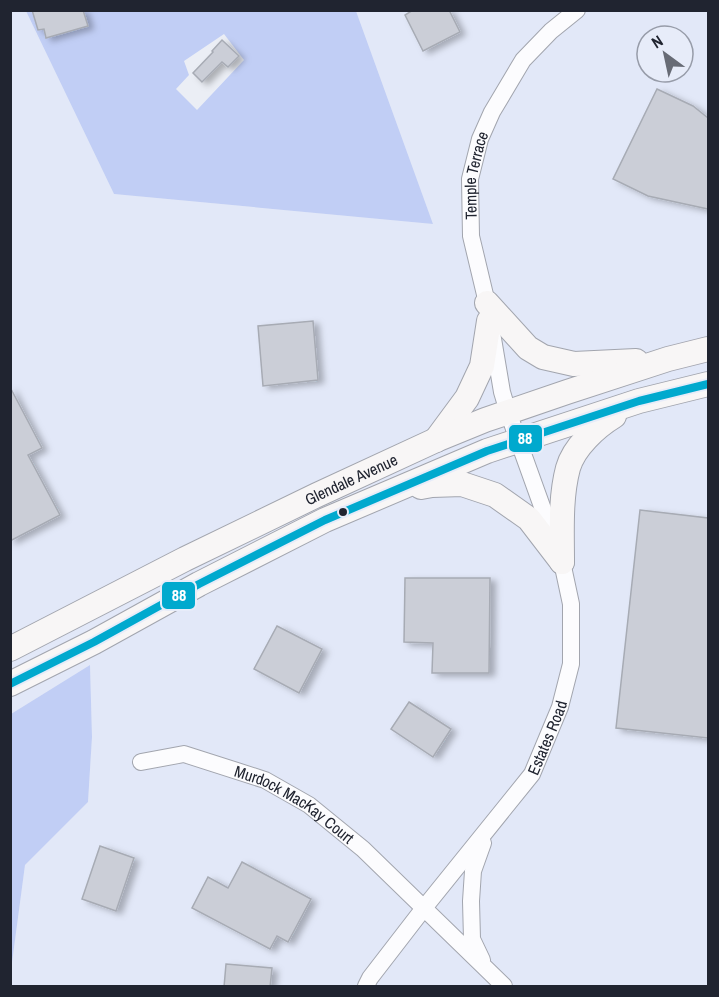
<svg xmlns="http://www.w3.org/2000/svg" width="719" height="997" font-family="'Archivo Narrow',sans-serif">
	<style>
		.built { fill: #e2e8f8; fill-rule: evenodd }
		.forest { fill: #c1cef5; fill-rule: evenodd }
		.building { fill: #cbced7; stroke: #a7abb4; stroke-width: 1.5; filter: url(#shadow) }
		.lines { fill: none; stroke-linecap: round; stroke-linejoin: round }
		.minor-casing { stroke: #a2a5ae; stroke-width: 18 }
		.secondary-casing { stroke: #a2a5ae; stroke-width: 26 }
		.minor { stroke: #fcfcfe; stroke-width: 16 }
		.secondary { stroke: #f8f6f6; stroke-width: 24 }
		.bus-1-casing { stroke: #e7ecf9; stroke-width: 12 }
		.bus-1 { stroke: #00a9ce; stroke-width: 8 }
		.bus-dot { fill: #202430; stroke: #e7ecf9; stroke-width: 2 }
		.labels { text-anchor: middle; stroke-width: 4.5; stroke-linejoin: round; paint-order: stroke }
		.street-label { font-size: 16px; fill: #202430; stroke: #e7ecf9 }
		.line-badge { stroke: #e7ecf9; stroke-width: 2 }
		.badge-label { font-size: 16px; text-anchor: middle; font-weight: bold; fill: #fff }
	</style>
	<defs>
		<filter id="shadow"><feDropShadow dx="5.5" dy="3" stdDeviation="3" flood-color="#0004"/></filter>
	</defs>
	<rect width="100%" height="100%" fill="#ebeef5"/>
	<path class="built" d="M11,11h15l88,183 319,30 -77,-213h352v975h-697v-16l14,-105 63,-63 4,-65 -2,-72 -79,49zM647,36h36v36h-36z"/>
	<g class="forest">
		<path d="M26,11h330l77,213 -319,-30zM224,34l20,26 -47,50 -21,-21 13,-14 -5,-14z"/>
		<path d="M90,665l2,72 -4,65 -63,63 -14,105v-256z"/>
	</g>
	<g class="building">
		<path d="M32,10h51l5,16 -42,12 -2,-9 -6,1z"/>
		<path d="M413,10h36l11,22 -37,19 -18,-36z"/>
		<path d="M222,40l17,16 -11,11 -6,-5 -20,20 -9,-9 20,-21 -1,-1z"/>
		<path d="M657,89l36,17 15,12v91l-60,-13 -35,-17z"/>
		<path d="M313,321l5,59 -55,6 -5,-60z"/>
		<path d="M10,387l32,61 -14,7 32,60 -50,26z"/>
		<path d="M640,510l68,8v220l-92,-10z"/>
		<path d="M405,578h85l-1,95h-57l1,-30 -29,-1z"/>
		<path d="M277,626l45,23 -23,44 -45,-24z"/>
		<path d="M409,702l42,27 -18,28 -42,-28z"/>
		<path d="M100,846l34,12 -18,53 -34,-12z"/>
		<path d="M242,862l69,37 -23,43 -11,-6 -7,13 -78,-41 16,-31 20,11z"/>
		<path d="M226,964l46,4 -2,19h-46z"/>
	</g>
	<g class="lines">
		<g class="minor-casing">
			<g id="minor">
				<path id="s1" d="M141,762l43,-8 81,26 44,25 54,44 141,137"/>
				<path d="M482,960l-10,-21 -1,-38 2,-30 10,-28"/>
				<path id="s2" d="M366,986l4,-8 54,-70 108,-134 28,-67 11,-43v-60l-9,-42 -54,-150 -6,-20 -15,-89 -16,-67 -1,-57 10,-40 12,-27 31,-52 28,-29 26,-21"/>
			</g>
		</g>
		<g class="secondary-casing">
			<g id="secondary">
				<path d="M487,303l41,45 15,9 31,7 62,-3"/>
				<path d="M436,440l31,-42 15,-32 7,-45"/>
				<path d="M421,487l11,-2 30,-1 33,11 34,24 33,43"/>
				<path d="M562,562c0,-31 -2,-64 6,-94 6,-21 28,-41 46,-52"/>
				<path id="s3" d="M10,649l175,-90 132,-64 119,-55 49,-20 82,-28 101,-33 40,-10"/>
				<path d="M10,684l84,-42 105,-58 126,-64 162,-69 152,-50 69,-17"/>
			</g>
		</g>
		<use href="#minor" class="minor"/>
		<use href="#secondary" class="secondary"/>
		<g class="bus-1-casing">
			<path id="bus-1" d="M10,684l84,-42 105,-58 126,-64 162,-69 152,-50 69,-17"/>
		</g>
		<use href="#bus-1" class="bus-1"/>
	</g>
	<circle class="bus-dot" cx="343" cy="512" r="5"/>
	<g class="labels">
		<g class="street-label">
			<text dy="6" stroke="none"><textPath href="#s2" startOffset="890">Temple Terrace</textPath></text>
			<text dy="6" stroke="none"><textPath href="#s3" startOffset="381">Glendale Avenue</textPath></text>
			<text dy="6" stroke="none"><textPath href="#s2" startOffset="309">Estates Road</textPath></text>
			<text dy="6" stroke="none"><textPath href="#s1" startOffset="166">Murdock MacKay Court</textPath></text>
		</g>
	</g>
	<g class="line-badge">
		<rect x="508" y="424" width="35" height="29" rx="6" fill="#00a9ce"/>
		<rect x="161" y="581" width="35" height="29" rx="6" fill="#00a9ce"/>
	</g>
	<g class="badge-label">
		<text x="525" y="444">88</text>
		<text x="179" y="601">88</text>
	</g>
	<rect width="719" height="997" fill="none" stroke="#202430" stroke-width="24"/>
	<g transform="translate(665 54) rotate(327)"><circle r="28" fill="#e7ecf9" stroke="#979ca9" stroke-width="1.5"/>
	<path d="M0-4.5L10 22L0 15L-10 22Z" fill="#676b75"/>
	<text y="-9" font-size="16" font-weight="bold" text-anchor="middle" fill="#202430">N</text>
	</g>
</svg>
